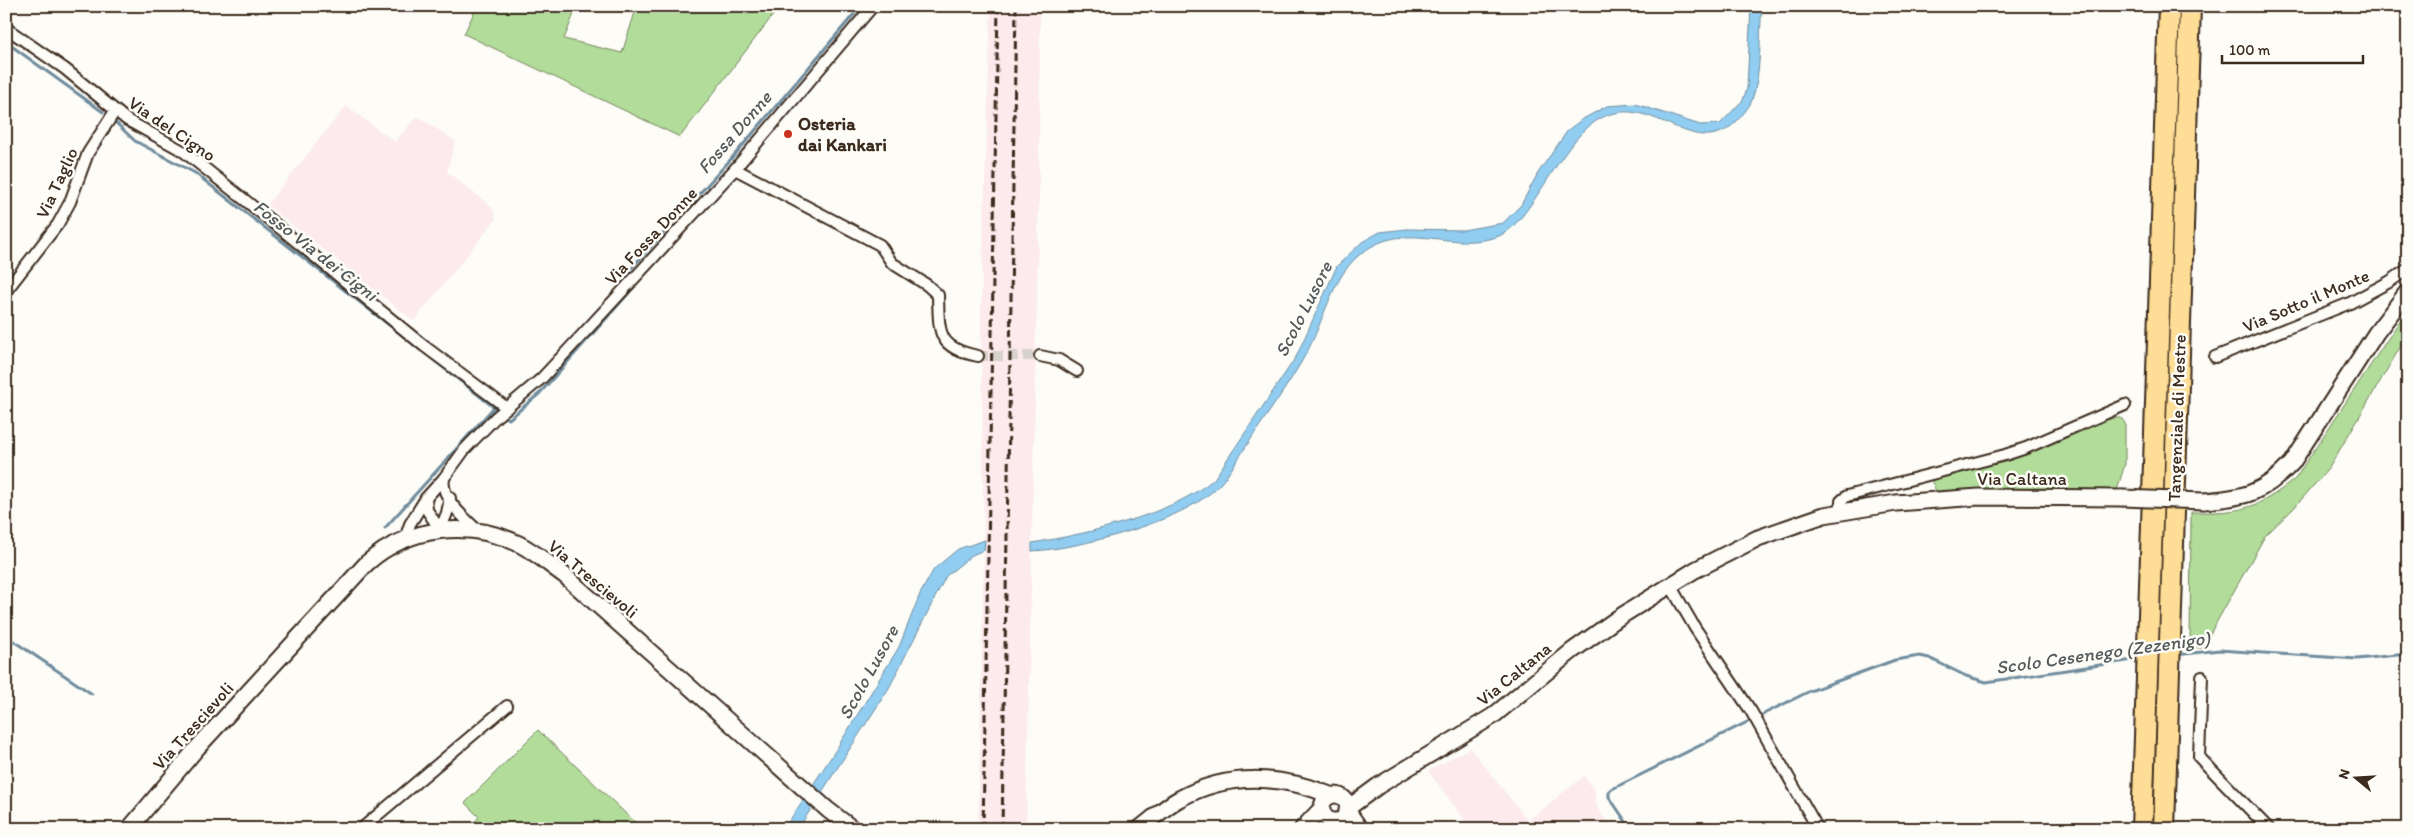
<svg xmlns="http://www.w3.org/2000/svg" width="2414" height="835" font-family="Itim,sans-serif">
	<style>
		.built { fill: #fceaec }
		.green { fill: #b1dc9a; stroke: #76835c }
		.water { fill: #91cdf1; stroke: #6f8c9d }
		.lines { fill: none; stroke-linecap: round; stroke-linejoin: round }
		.stream { stroke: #6f8c9d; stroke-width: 3 }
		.street-tunnel { stroke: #d6d2cc; stroke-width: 10; stroke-dasharray: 10 5; stroke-linecap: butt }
		.street-casing { stroke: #3b2a1e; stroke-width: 14 }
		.secondary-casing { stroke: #3b2a1e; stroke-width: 19 }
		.highway-casing { stroke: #3b2a1e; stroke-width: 24 }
		.street { stroke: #fdfcf7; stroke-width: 10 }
		.secondary { stroke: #fdfcf7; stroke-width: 15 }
		.highway { stroke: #fedd96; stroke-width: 20 }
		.rail { stroke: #3b2a1e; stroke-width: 3; stroke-dasharray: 8 4; stroke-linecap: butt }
		.secondary-bridge-casing { stroke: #3b2a1e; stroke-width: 19; stroke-linecap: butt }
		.secondary-bridge { stroke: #fdfcf7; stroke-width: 15 }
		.poi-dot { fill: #c8321e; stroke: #fdfcf7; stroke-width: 2 }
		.labels { text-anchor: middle; stroke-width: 5; stroke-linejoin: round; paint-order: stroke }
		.poi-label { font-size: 18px; font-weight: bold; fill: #3b2a1e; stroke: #fdfcf7; text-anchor: start }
		.street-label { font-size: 18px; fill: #3b2a1e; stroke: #fdfcf7 }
		.water-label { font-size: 19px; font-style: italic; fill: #555b5d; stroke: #fdfcf7 }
	</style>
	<rect width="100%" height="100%" fill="#fdfcf7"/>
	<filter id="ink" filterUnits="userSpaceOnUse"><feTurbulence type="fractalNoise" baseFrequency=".02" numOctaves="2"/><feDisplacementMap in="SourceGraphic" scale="10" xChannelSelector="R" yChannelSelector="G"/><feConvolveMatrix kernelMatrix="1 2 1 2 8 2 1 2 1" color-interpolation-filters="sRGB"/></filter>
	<g filter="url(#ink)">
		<g class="built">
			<path d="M991,6h49l-1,183 -13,640h-48l6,-279 -3,-243z"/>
			<path d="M346,106l49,36 22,-26 38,25 -8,31 45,35 4,12 -82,102 -147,-116z"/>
			<path d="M1470,748l58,73 56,-45 10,14 3,18 15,21h-140l-44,-58z"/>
		</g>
		<g class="green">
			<path d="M477,6h100l-13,33 58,14 15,-47h143l-100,131 -216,-103z"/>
			<path d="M2403,316l5,8v10l-79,134 -36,41 -28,27 -63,112 -12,-1 1,-135c49,1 65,-2 104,-33z"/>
			<path d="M2113,418h8l4,5v41l-8,26 -61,2 -120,-1 -5,-11 84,-25 82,-33z"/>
			<path d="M538,730l104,99h-174l11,-12 -14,-14z"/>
		</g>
		<g class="water">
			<path d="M1751,6h11c-3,30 0,65 -10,94 -3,8 -9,14 -15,21 -45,45 -86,-35 -141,0 -37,24 -66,103 -97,115 -50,18 -94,-20 -141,20 -27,24 -34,65 -51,96 -18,33 -40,62 -60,93 -10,15 -20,34 -34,46 -34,31 -135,58 -181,60v-8c55,-9 140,-28 182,-64l82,-122 41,-91 25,-24 18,-10 27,-3 56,1 40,-7 18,-18 17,-32 30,-43 13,-10 26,-14 29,-2 64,21 20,-1 23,-24 4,-12z"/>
			<path d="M985,540l-1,10 -12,5 -26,21 -57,112 -91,141h-14l53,-81 62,-101 21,-53 14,-25 24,-20z"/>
		</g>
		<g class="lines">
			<g class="stream">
				<path d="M6,42l97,70"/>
				<path d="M115,122l20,19 60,32 300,235"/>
				<path d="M626,274l105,-115 130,-153"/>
				<path d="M504,416l5,3 30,-25 97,-109"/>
				<path d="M385,528l110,-122"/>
				<path d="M6,636l86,58"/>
				<path d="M2176,655l43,-5 138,9 51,-5"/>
				<path d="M1631,829l-22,-32v-5l3,-3 198,-98 85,-31 25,-4 9,2 37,18 20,6 154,-23"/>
			</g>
			<path class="street-tunnel" d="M978,356h62"/>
			<g class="street-casing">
				<g id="street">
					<path d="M6,28l59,41 62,51 56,31 92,73 149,122 83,62"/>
					<path d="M735,169l145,76 12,18 35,22 11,10c1,38 -1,53 40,61"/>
					<path d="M6,291l52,-67 12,-22 18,-49 27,-42"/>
					<path d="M1040,356l19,4 18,11"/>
					<path d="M2215,357l135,-54 39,-21 19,-13"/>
					<path d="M444,478c-4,21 21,40 34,53"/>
					<path d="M426,498l1,12 13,20 7,-17 3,-15"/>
					<path d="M1841,511v-10l6,-5 158,-41 21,-7 99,-43"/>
					<path d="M405,539l5,-15 16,-26 18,-20 21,-29 31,-32 46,-39 41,-44 151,-164 139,-164"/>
					<path d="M1670,585l25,43 56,83 67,118"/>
					<path d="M2202,677l-3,80 70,72"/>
					<path d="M361,829l146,-123"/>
				</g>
			</g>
			<g class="secondary-casing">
				<g id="secondary">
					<path d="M2204,501c40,-3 60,-8 88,-38l84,-130 32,-42"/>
					<circle cx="1335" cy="808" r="13"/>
					<path d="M1348,808l30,-22 115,-70 79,-65 46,-33 77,-48 63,-32 66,-23 72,-12 83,-6 143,1"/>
					<path d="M1347,810l13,19"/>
					<path d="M129,829l68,-81 170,-185c42,-37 102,-43 152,-19 16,8 31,21 45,31l264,235 25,19"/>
					<path d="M1139,829c14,-10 25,-22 40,-30 48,-27 101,-24 151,-4"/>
					<path d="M1302,829l19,-20"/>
				</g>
			</g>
			<g class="highway-casing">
				<g id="highway">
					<path d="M2142,829l27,-823"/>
					<path d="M2164,829l26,-823"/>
				</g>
			</g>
			<use href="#street" class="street"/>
			<use href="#secondary" class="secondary"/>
			<use href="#highway" class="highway"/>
			<g class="rail">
				<path d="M983,829l15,-823"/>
				<path d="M1002,829l14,-823"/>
			</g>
			<g class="secondary-bridge-casing">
				<path id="secondary-bridge" d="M2122,498l82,3"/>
			</g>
			<use href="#secondary-bridge" class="secondary-bridge"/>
		</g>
	</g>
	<circle class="poi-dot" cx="788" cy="134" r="5"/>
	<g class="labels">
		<g class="poi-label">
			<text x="798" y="130">Osteria<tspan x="798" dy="21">dai Kankari</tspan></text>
		</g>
		<g class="street-label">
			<text transform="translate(172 129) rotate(34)" y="6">Via del Cigno</text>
			<text transform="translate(57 183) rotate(-65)" y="6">Via Taglio</text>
			<text transform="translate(651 236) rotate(-47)" y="6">Via Fossa Donne</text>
			<text transform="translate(2306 301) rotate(-23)" y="6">Via Sotto il Monte</text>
			<text transform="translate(2177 418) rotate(-88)" y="6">Tangenziale di Mestre</text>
			<text x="2022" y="485">Via Caltana</text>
			<text transform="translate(593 579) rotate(40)" y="6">Via Trescievoli</text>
			<text transform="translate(1514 674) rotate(-39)" y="6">Via Caltana</text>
			<text transform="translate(193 726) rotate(-48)" y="6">Via Trescievoli</text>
		</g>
		<g class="water-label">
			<text transform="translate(734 132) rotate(-49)" y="7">Fossa Donne</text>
			<text transform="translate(316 250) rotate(38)" y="7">Fosso Via dei Cigni</text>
			<text transform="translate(1303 309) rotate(-63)" y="7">Scolo Lusore</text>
			<text transform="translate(2103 652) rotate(-8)" y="7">Scolo Cesenego (Zezenigo)</text>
			<text transform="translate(868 672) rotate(-61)" y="7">Scolo Lusore</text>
		</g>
	</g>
	<rect width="2414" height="835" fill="none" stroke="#fdfcf7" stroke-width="25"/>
	<rect x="12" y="12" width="2389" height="810" fill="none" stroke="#3b2a1e" stroke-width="2" filter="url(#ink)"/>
	<g transform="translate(2356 778) rotate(288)" stroke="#fdfcf7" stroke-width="4" paint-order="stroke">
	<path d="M0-4L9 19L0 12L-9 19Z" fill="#3b2a1e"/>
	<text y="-8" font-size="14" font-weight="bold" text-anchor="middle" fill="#3b2a1e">N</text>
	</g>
	<path d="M2222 55v8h141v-8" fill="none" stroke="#3b2a1e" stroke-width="2.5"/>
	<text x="2229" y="55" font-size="15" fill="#3b2a1e" stroke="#fdfcf7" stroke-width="4" paint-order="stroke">100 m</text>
</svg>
